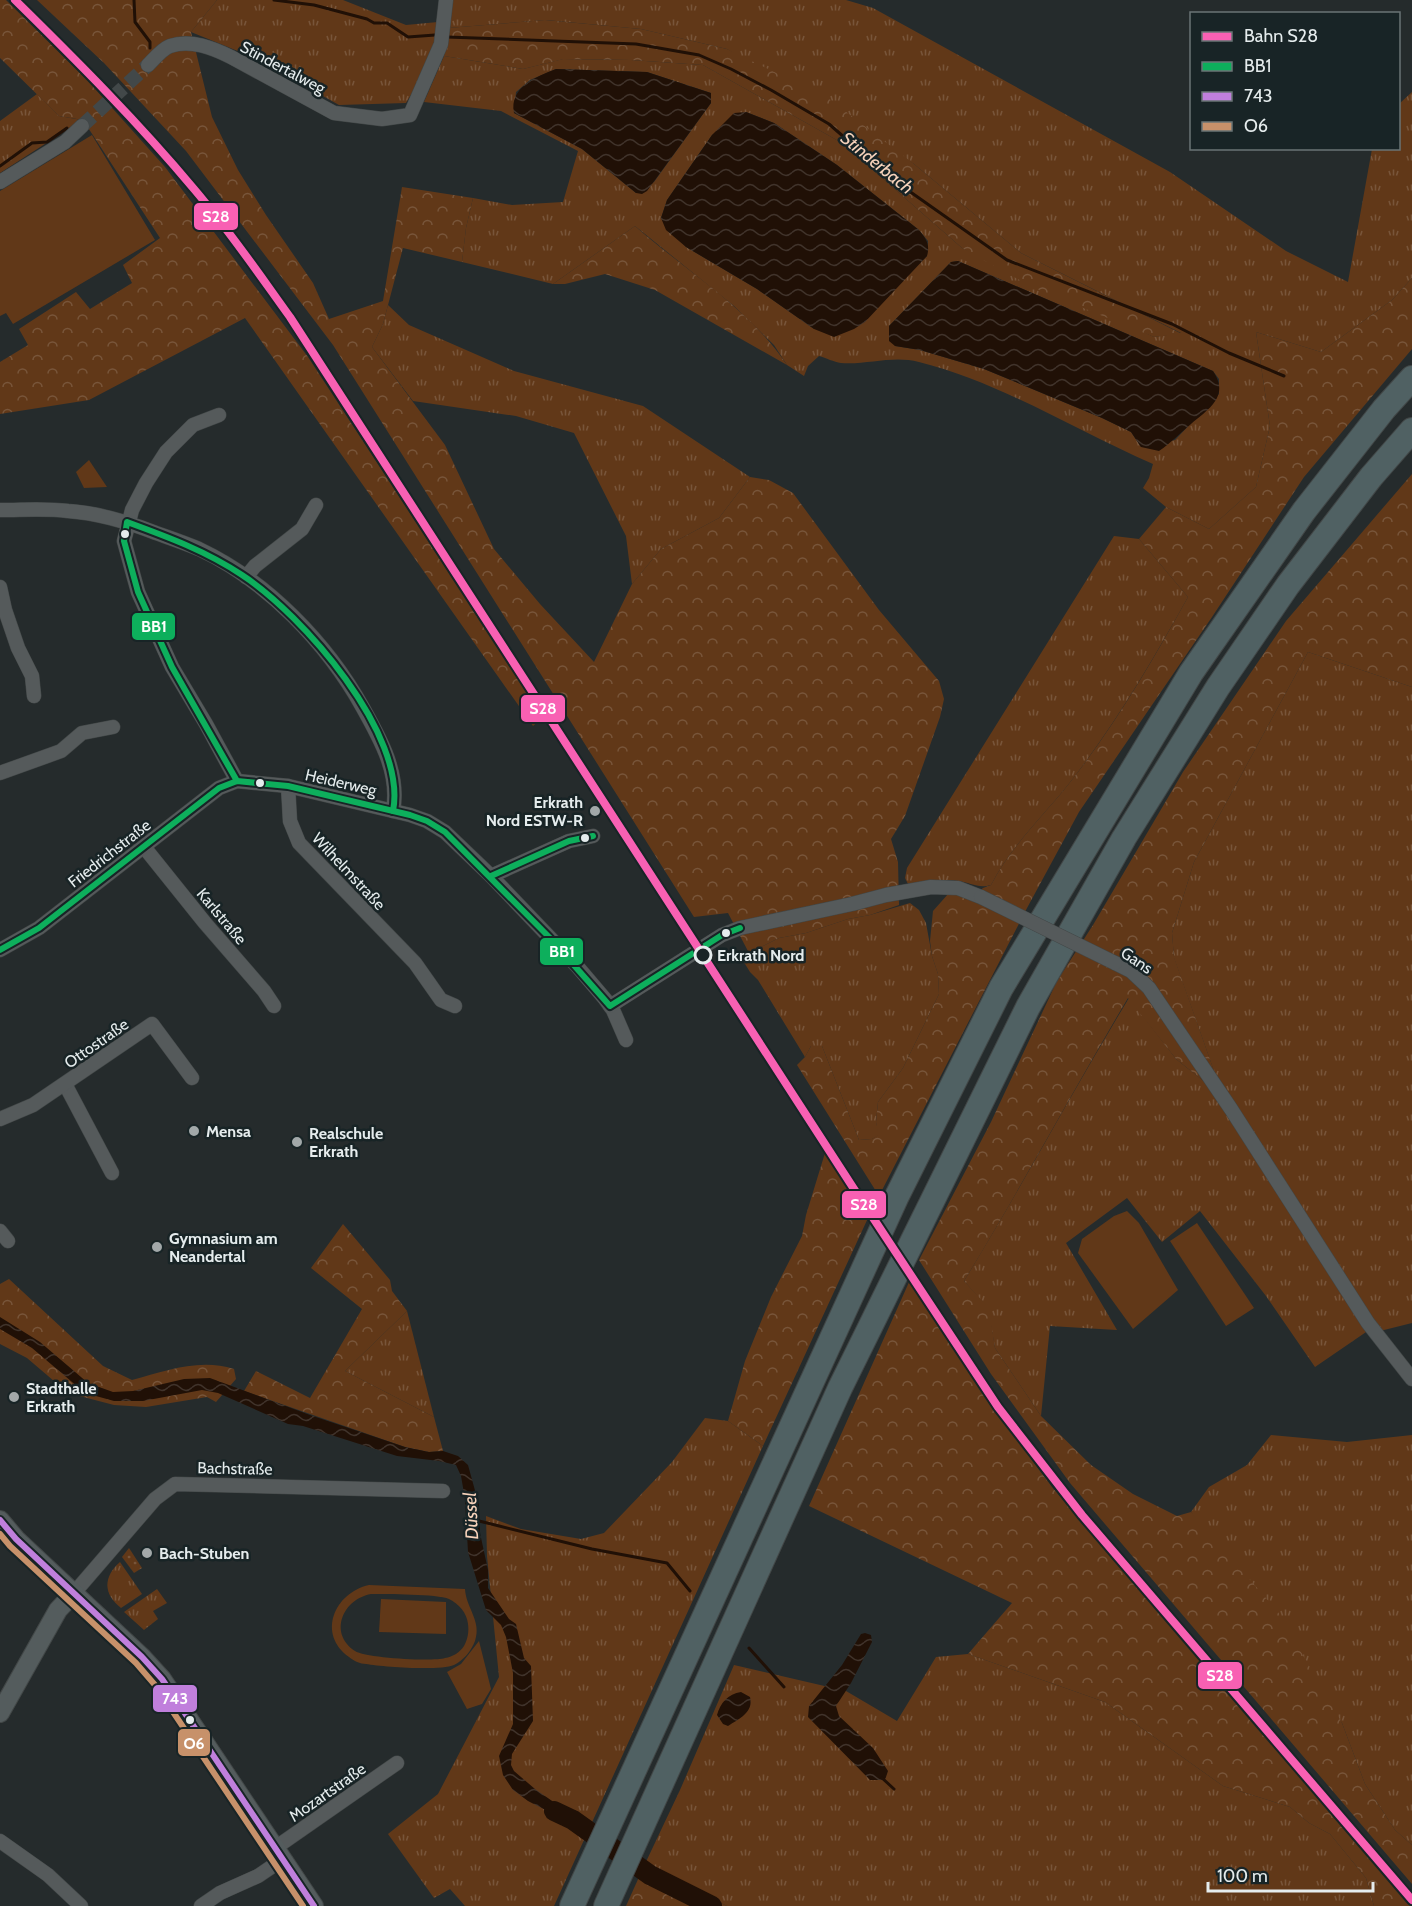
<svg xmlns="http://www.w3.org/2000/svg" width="1412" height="1906" font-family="Cabin,sans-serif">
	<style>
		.grass { fill: url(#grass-tufts); fill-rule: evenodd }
		.forest { fill: url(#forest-crowns) }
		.park { fill: #613818; fill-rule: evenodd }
		.garden { fill: url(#garden-dots) }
		.water { fill: url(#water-waves) }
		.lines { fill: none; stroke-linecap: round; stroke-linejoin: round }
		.stream { stroke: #201006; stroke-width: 3 }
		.river { stroke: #201006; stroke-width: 20 }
		.minor-tunnel { stroke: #424849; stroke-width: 14; stroke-dasharray: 14 7; stroke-linecap: butt }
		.minor-casing { stroke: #424747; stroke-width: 15 }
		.secondary-casing { stroke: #424747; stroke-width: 20 }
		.motorway-casing { stroke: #424747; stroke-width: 26 }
		.minor { stroke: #555a5b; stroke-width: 14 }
		.secondary { stroke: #545c5d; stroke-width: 18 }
		.motorway { stroke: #506163; stroke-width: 24 }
		.minor-bridge-casing { stroke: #424747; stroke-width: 15; stroke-linecap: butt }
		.minor-bridge { stroke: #555a5b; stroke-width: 14 }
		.bus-1-casing { stroke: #182426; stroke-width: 10 }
		.bus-2-casing { stroke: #182426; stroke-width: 10 }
		.bus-3-casing { stroke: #182426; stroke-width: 10 }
		.bus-1 { stroke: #0daf5c; stroke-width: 6 }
		.bus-2 { stroke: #c07fdc; stroke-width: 6 }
		.bus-3 { stroke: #c7916a; stroke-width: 6 }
		.rail-1-casing { stroke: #182426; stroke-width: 12 }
		.rail-1 { stroke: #f860b3; stroke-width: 8 }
		.bus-dot { fill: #e5eced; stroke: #182426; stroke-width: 2 }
		.poi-dot { fill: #a2a8a9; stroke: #182426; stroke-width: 2 }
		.stop-dot { fill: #182426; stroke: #e5eced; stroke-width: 3 }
		.labels { text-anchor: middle; stroke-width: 5; stroke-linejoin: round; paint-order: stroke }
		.street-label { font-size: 16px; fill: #e5eced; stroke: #182426 }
		.poi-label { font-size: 16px; font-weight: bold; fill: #e5eced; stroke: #182426; text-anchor: start }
		.stop-label { font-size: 16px; font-weight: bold; fill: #e5eced; stroke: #182426; text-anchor: start }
		.water-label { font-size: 18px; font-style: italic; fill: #f6d2ba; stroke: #182426 }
		.line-badge { stroke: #182426; stroke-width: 2 }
		.badge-label { font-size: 16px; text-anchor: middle; font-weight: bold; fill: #fff }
	</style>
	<defs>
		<pattern id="grass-tufts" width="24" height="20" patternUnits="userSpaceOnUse" patternTransform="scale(1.5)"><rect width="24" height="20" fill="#613818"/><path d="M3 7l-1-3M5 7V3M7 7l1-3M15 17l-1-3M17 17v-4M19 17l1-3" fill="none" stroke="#78553a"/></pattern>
		<pattern id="forest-crowns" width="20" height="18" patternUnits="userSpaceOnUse" patternTransform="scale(1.5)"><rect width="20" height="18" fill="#613818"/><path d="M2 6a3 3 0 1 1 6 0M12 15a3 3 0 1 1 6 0" fill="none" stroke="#78553a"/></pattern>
		<pattern id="garden-dots" width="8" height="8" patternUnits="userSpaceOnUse" patternTransform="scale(1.5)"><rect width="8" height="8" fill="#613818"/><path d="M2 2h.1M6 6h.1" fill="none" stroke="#78553a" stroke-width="1.8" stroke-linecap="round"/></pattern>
		<pattern id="water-waves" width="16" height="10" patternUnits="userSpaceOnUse" patternTransform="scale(1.5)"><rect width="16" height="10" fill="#201006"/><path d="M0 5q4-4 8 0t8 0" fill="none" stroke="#40332b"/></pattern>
	</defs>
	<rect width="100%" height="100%" fill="#252b2c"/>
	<g class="grass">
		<path d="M217,0h126l63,25 32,-3c-4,30 -16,56 -32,81l-67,2 -82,-46 -66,-27z"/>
		<path d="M451,0h395l27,8 297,164 116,79 62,31 24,-133 26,-1 1,-44 13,-12v186l-20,22 -71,52 -65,-20 14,94 -14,61 -47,42 -43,-22 -23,-19 6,-10 4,-14c-78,-34 -151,-81 -234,-102 -26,-7 -52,3 -78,1 -7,-1 -15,-5 -22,-7l-11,10 -4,10 -17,-11 -13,-20 -40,-39 -99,-80 -82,58 -91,-22 4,-34 7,-30 39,7 51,-3 15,-51 -77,-40 -77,-9 20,-46 79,13 40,-10 68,1 72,5 139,78 120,105 192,89 27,-4 -160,-80 -107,-89 -187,-115 -86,-20 -95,-9 -98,8zM556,69l91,3 64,21v10l-57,79 -18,11 -54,-44 -68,-36 2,-21 14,-12zM746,112l28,11 63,42 82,65 9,11 -1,15 -23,22 -90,51 -57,-40 -71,-42 -25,-29 6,-18 45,-65zM958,261l255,110 6,8v15l-44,46 -34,7 -10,-15 -29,-14 -118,-49 -64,-19 -25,-4 -6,-20 62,-64z"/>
		<path d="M37,94l22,22 23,4 -82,53v-52z"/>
		<path d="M388,305l21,20 105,46 129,35 107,71 -31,41 -58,31 -29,35 -6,-48 -52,-103 -58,-17 -103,-15 -41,-54 11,-23z"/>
		<path d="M1114,536l25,3 49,58c-34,61 -68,119 -110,175 -28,38 -65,70 -87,113 -13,4 -21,-3 -33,-4 -18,-3 -33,2 -50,3l-3,-6 2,-10z"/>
		<path d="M1308,652l104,35v636l-32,8 -160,-243 -46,-130 -2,-25 22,-71z"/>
		<path d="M910,903l9,7 7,13 6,33 6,18 1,20 -36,74 -25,34 -2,20 3,13 -7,4 -13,1 -37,-94h-11l-6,11 -47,-77 -8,-8 -8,-13 7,-6 30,-15 27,-5 42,-14 22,-4z"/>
		<path d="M1129,998l47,61 40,32 153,239 -54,37 -49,-71 -66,-85 -38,31 -35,-44 -61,45 51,87 -67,-4 -9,90 -46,-68 -7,-40 -24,-27c57,-93 108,-189 165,-283z"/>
		<path d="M407,1311l27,106 -89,-46z"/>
		<path d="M705,1418l23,3 35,25 -209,460h-89l-15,-17 -16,9 -46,-64 50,-40 61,-117 -12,-121 -1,-40 35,13 60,10 23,-6 68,-71z"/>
		<path d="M1271,1435l76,7 65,-7v410l-17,-15 -30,-46 -23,-61 -151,-211 18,-25 38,-22z"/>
		<path d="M120,1562l22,32 -21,14c-18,-14 -18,-31 -1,-46z"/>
		<path d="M157,1589l10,14 -14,8 5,8 -14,11 -20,-18z"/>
		<path d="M968,1654l137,48 118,84 67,21 19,16 21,11 36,44 8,28h-647l-83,-40 36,-76 54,-125 112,26 51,30 39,-64z"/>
	</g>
	<g class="forest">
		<path d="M0,0h6l81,80 78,87 143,190 235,360 -10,9 -288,-408 -156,82 -89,14v-52l28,-17 -9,-16 57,-37 14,17 42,-26 -9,-18 37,-27 -77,-118 -24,-4 -59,-58z"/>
		<path d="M37,0h180l-26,32 21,85 26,53 28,45 47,68 16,36 54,-18 19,-114 71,11 -7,30 -4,34 -59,-14 -20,76 -11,23 73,98 49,104 46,55 54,58 38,-78 29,-35 58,-31 31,-41 19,3 24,13 86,117 60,71 5,18 -4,18 -35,99 -14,23 7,23 1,43 -29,10 -22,4 -42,14 -27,5 -30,15 -21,-40 -34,4 -361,-572 -147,-194 -82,-88z"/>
		<path d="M545,20l96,9 86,20 101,49 86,66 107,89 161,81 -28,3 -122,-50 -70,-39 -120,-105 -139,-78 -72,-5 -67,-1 -41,10 -79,-13 4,-28z"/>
		<path d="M635,226c51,45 114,82 152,139l-132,-75 -50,-16 -40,10h-12z"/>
		<path d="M1412,278v71l-108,128 -92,140 -133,195 -52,96 -148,288 -82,-131 8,-8 6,-11h11l37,94 13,-1 6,-4 -2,-13 2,-20 25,-34 36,-74 -1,-20 -6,-18 -2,-15 3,-30 16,-18 22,5 12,-10 8,-3c22,-43 59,-75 87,-113 42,-55 76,-114 110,-175l-49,-58 27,-32 43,22 47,-42 14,-61 -14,-94 65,20 71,-52z"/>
		<path d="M1412,474v213l-104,-35 -114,210 -22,71 2,24 46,131 -4,3 -40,-32 -48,-61c-56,94 -107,190 -164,283l25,27 6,40 46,68 50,49 42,29 44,22 14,-4 87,100 64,111 23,61 30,46 17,15v39l-342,-401 -79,-109 -72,-114 72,-138 66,-141 36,-56 90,-153 103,-151z"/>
		<path d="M825,1153l43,65 -105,228 -35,-25 17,-60 26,-64 31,-61 4,-21z"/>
		<path d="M343,1224l47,56 2,11 15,20 -62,60 89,46 9,34 -14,1 -24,-5 -161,-56 12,-20 54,27 52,-89 -51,-41z"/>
		<path d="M9,1279l94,87 29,14c34,-9 67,-22 102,-11l2,10 -20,23 -9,-5 -61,10 -32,-2 -46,-12 -41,-35 -27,-14v-60z"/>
		<path d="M910,1280l84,129 58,78 359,419h-37l-8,-28 -36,-44 -21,-11 -19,-16 -67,-21 -118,-84 -137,-48 44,-51 -203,-97z"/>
		<path d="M644,1866l83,40h-101z"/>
	</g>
	<g class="park">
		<path d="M92,135l63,105 -142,84 -7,-11 -6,3v-125z"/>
		<path d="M89,460l18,27 -23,1 -8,-16z"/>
		<path d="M1127,1211l12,12 39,67 -45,39 -55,-76 4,-14 32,-23z"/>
		<path d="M1197,1223l57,85 -28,18 -56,-85z"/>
		<path d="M369,1585l96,4c1,19 17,32 10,52 -4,10 -11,19 -21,24 -14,6 -71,2 -88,-1 -6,0 -12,-3 -17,-7 -32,-23 -15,-64 20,-72zM371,1594c16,0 66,0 78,5 10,5 18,14 19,25 1,7 0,15 -4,22 -4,6 -11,11 -19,12 -12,4 -80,0 -90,-7 -27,-18 -12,-52 16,-57z"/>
		<path d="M381,1599l65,3v32l-67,-2z"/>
		<path d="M479,1641l12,48 -9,15 -15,5 -20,-37 14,-8z"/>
	</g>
	<path class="garden" d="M129,1548l13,20 -8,5 -12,-16z"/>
	<g class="water">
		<path d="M556,69l91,3 64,21v10l-64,88 -5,3 -6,-1 -54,-44 -68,-36c-5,-26 22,-36 42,-44z"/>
		<path d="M746,112l28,11 63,42 82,65c8,10 11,14 8,26l-62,66 -11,7 -20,8 -20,-8 -57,-40 -71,-42 -20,-17 -5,-12 6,-18 45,-65 22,-22z"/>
		<path d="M958,261l255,110c17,25 -4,38 -22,53 -11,9 -20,19 -32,27l-18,-4 -10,-15 -29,-14 -118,-49 -64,-19 -25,-4 -6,-5v-15l62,-64z"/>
		<path d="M0,1317l40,25 48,41 25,9 20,-1 51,-12 26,-1 100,37 95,32 24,5 14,-1 15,5 10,9 11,40 1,28 8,37v18l21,31 7,5 8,34 7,8 2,55 -21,33 -1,11 3,6 21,18 20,14 24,9 -3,14 -48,-25 -15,-11 -10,-15 -4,-19 14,-32v-51l-7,-36 -5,-12 -15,-15 -18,-58 -3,-53 -4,-23 -5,-11 -17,-4 -42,-5 -94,-30 -15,-2 -70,-31 -16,-3 -59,11h-29l-29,-8 -53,-45 -32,-19z"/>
		<path d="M865,1633l6,2 1,7 -21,41 -15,23 3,10 34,32 15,23 -3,9h-15l-62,-63 1,-11 33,-41 19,-31z"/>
		<path d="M741,1692l9,5c4,15 -11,22 -22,29l-5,-2 -6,-9c3,-12 11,-21 24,-23z"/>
	</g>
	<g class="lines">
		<g class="stream">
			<path d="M134,0l1,22 15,20v6"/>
			<path d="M274,0l40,5 53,14 7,4h13l21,14 27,-2"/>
			<path d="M447,37l189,7 63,11 32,14 40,21 58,34 63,55 115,81 165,64 57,29 55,23"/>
			<path d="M0,166l32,-23 15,-1 20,-14"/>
			<path d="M475,1520l117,29 75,14 23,28"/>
			<path d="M749,1648l35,39"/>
			<path d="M882,1778l12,11"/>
		</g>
		<path class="river" d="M554,1811l19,9 77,55 62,31"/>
		<path class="minor-tunnel" d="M82,126l66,-61"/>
		<g class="minor-casing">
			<g id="minor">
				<path d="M148,65c6,-6 14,-16 22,-19 21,-7 43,2 61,11l103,56 48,6 28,-4 31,-71 5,-44"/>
				<path d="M0,182l65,-40 17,-16"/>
				<path d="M219,415l-26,10 -27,27 -20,31 -14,27 -8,31 14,51 34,75 34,57 31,57"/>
				<path d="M0,510c23,0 46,-2 68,1 30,2 60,11 88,22 14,5 29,10 43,16 68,32 128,94 164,159 18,32 37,66 30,103"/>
				<path d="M246,577l9,-11 47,-37 14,-24"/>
				<path d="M0,587l5,23 13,38 14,28 2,20"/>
				<path d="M0,773l61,-22 21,-18 31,-6"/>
				<path d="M288,786l2,35 9,22 116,120 26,37 14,6"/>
				<path d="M144,847l61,76 59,68 10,15"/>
				<path d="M491,876l78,-35 24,-5"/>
				<path d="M0,950l39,-22 180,-140 18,-7 51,5 122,29 17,6 18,11 46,44 85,89 29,34 8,11 13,30"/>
				<path d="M1115,963l16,8 18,17 82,121 137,214 44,56"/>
				<path d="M610,1006l112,-71 18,-7 112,-24 34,-9 45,-8 27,1 23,9"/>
				<path d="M65,1084l47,89"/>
				<path d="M0,1119l33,-14 119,-81 40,54"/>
				<path d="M0,1231l8,10"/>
				<path d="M74,1593l81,-94 20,-15 268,7"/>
				<path d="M0,1841l48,34 33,31"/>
				<path d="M275,1848l122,-85"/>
				<path d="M201,1906l19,-13 38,-17 25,-17"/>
			</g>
		</g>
		<g class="secondary-casing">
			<g id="secondary">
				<path d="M0,1520l16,19 126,118 20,22 152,227"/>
				<path d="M0,1713l58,-103 16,-17"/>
			</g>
		</g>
		<g class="motorway-casing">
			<g id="motorway">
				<path d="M572,1906l324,-708 105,-210 190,-315 113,-162 80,-102 28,-31"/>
				<path d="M606,1906l234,-518 188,-381 96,-169 94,-151 70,-102 83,-108 41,-47"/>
			</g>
		</g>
		<use href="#minor" class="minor"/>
		<use href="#secondary" class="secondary"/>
		<use href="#motorway" class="motorway"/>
		<g class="minor-bridge-casing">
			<path id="minor-bridge" d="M981,897l134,66"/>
		</g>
		<use href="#minor-bridge" class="minor-bridge"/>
		<g class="bus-1-casing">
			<g id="bus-1">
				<path d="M237,781l-65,-114 -34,-75 -14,-51 3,-19c41,15 79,29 115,53 60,39 166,160 151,236"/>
				<path d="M491,876l78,-35 24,-5"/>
				<path d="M0,950l39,-22 180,-140 18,-7 51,5 122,29 17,6 18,11 104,105 61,69 112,-71 18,-7"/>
			</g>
		</g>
		<g class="bus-2-casing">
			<path id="bus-2" d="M0,1520l16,19 126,118 20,22 152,227"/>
		</g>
		<g class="bus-3-casing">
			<path id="bus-3" d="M0,1534l10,12 126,117 19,22 148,221"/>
		</g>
		<use href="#bus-1" class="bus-1"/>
		<use href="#bus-2" class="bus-2"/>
		<use href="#bus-3" class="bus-3"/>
		<g class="rail-1-casing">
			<path id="rail-1" d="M15,0c62,61 123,122 179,189 35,41 65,85 96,128l564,872 144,218 84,108 330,385"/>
		</g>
		<use href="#rail-1" class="rail-1"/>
	</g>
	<g class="bus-dot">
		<circle cx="125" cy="534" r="5"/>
		<circle cx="260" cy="783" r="5"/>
		<circle cx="585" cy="838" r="5"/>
		<circle cx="726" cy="933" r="5"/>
		<circle cx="190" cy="1720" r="5"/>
	</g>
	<g class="poi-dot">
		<circle cx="595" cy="811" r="6"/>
		<circle cx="194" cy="1131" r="6"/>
		<circle cx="297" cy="1142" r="6"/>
		<circle cx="157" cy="1247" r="6"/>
		<circle cx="14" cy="1397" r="6"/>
		<circle cx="147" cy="1553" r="6"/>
	</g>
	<circle class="stop-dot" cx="703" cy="955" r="8"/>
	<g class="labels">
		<g class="street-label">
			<text transform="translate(283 67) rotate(28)" y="6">Stindertalweg</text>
			<text transform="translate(341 782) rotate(13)" y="6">Heiderweg</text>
			<text transform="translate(109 853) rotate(-38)" y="6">Friedrichstraße</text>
			<text transform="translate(349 871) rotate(47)" y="6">Wilhelmstraße</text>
			<text transform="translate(222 916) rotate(50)" y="6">Karlstraße</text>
			<text transform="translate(1137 960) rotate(34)" y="6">Gans</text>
			<text transform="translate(96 1043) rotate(-35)" y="6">Ottostraße</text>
			<text transform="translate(235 1468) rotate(1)" y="6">Bachstraße</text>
			<text transform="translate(327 1792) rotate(-35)" y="6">Mozartstraße</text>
		</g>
		<g class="poi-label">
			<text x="583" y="808" text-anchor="end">Erkrath<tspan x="583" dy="18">Nord ESTW-R</tspan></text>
			<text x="206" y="1137">Mensa</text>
			<text x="309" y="1139">Realschule<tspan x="309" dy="18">Erkrath</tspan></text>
			<text x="169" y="1244">Gymnasium am<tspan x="169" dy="18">Neandertal</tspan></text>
			<text x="26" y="1394">Stadthalle<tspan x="26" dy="18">Erkrath</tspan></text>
			<text x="159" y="1559">Bach-Stuben</text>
		</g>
		<g class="stop-label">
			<text x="717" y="961">Erkrath Nord</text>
		</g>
		<g class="water-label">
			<text transform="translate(877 163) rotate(39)" y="6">Stinderbach</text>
			<text transform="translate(471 1516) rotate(-93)" y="6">Düssel</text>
		</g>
	</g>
	<g class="line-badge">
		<rect x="193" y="202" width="46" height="29" rx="6" fill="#f860b3"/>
		<rect x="131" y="612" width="45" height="29" rx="6" fill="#0daf5c"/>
		<rect x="520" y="694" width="46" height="29" rx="6" fill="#f860b3"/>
		<rect x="539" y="937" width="45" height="29" rx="6" fill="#0daf5c"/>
		<rect x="841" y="1190" width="46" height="29" rx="6" fill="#f860b3"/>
		<rect x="1197" y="1661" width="46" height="29" rx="6" fill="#f860b3"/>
		<rect x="152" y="1684" width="46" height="29" rx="6" fill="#c07fdc"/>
		<rect x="177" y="1728" width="34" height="29" rx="6" fill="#c7916a"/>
	</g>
	<g class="badge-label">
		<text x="216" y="222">S28</text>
		<text x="154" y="632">BB1</text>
		<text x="543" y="714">S28</text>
		<text x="562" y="957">BB1</text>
		<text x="864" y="1210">S28</text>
		<text x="1220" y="1681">S28</text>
		<text x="175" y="1704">743</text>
		<text x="194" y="1749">O6</text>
	</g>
	<rect x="1190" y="12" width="210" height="138" fill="#182426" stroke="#6a7476" stroke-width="1.5"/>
	<rect x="1202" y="32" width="30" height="9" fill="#f860b3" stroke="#6a7476" stroke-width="1.5"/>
	<text x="1244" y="42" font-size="18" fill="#e5eced">Bahn S28</text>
	<rect x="1202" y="62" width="30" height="9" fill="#0daf5c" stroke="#6a7476" stroke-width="1.5"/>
	<text x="1244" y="72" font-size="18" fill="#e5eced">BB1</text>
	<rect x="1202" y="92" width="30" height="9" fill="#c07fdc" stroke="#6a7476" stroke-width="1.5"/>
	<text x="1244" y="102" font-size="18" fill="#e5eced">743</text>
	<rect x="1202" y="122" width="30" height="9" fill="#c7916a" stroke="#6a7476" stroke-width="1.5"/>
	<text x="1244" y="132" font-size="18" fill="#e5eced">O6</text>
	<path d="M1208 1882v9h165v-9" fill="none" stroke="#e5eced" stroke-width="3"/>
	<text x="1217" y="1882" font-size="18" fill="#e5eced" stroke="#182426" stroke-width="4.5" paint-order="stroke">100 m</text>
</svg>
